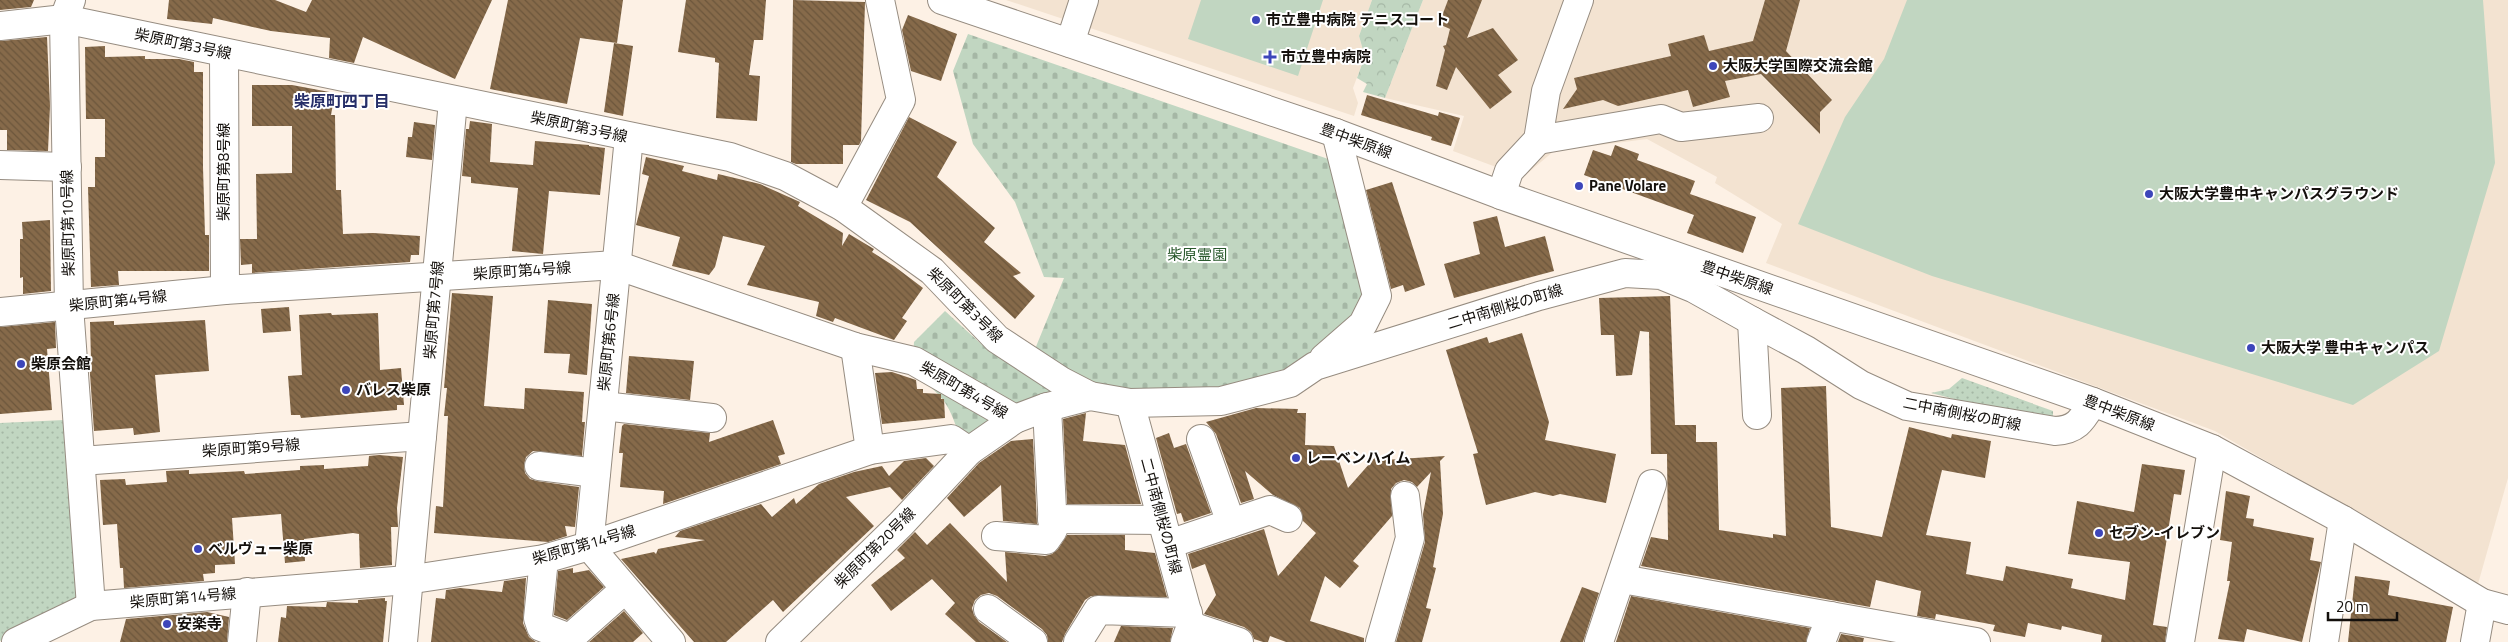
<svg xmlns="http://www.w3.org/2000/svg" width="2508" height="642" font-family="'Titillium Web','Noto Sans JP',sans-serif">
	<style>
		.built { fill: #f3e3d1 }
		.grass { fill: #c1d6c1 }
		.forest { fill: url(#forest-crowns) }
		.cemetery { fill: url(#cemetery-stones) }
		.park { fill: url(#park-dots) }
		.building { fill: url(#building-back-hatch) }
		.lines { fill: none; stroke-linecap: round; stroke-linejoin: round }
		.minor-casing { stroke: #968c80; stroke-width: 30 }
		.minor { stroke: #fff; stroke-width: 28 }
		.poi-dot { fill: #3d46ba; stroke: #fff; stroke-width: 2 }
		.labels { text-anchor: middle; stroke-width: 4; stroke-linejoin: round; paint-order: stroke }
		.poi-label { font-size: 15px; font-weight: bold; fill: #14100c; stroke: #fff; text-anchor: start }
		.street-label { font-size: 15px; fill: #14100c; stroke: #fff }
		.park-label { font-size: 15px; fill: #2a592d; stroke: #fff }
		.neighbourhood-label { font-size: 16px; font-weight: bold; fill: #262e68; stroke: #fff }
	</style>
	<defs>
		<pattern id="forest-crowns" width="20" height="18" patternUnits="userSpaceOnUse" patternTransform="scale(1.25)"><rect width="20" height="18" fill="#c1d6c1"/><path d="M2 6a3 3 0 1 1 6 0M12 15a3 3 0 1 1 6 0" fill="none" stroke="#a5b7a5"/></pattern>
		<pattern id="cemetery-stones" width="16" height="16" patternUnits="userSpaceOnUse" patternTransform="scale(1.25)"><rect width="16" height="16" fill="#c1d6c1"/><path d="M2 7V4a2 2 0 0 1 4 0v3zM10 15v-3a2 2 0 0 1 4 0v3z" fill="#a5b7a5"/></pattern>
		<pattern id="park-dots" width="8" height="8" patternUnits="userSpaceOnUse" patternTransform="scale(1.25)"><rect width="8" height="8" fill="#c1d6c1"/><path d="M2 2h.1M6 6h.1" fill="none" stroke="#a5b7a5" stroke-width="1.8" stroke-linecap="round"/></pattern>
		<pattern id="building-back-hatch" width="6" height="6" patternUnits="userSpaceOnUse" patternTransform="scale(1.25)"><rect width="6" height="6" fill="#866a4a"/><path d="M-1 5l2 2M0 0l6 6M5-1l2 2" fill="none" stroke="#6c563c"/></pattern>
	</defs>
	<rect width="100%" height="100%" fill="#fdf1e5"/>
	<g class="built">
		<path d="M1006,0h366l-13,36 4,14 -1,14 -9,24 5,15 -4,13z"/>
		<path d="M1423,0h1085v478l-30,106 -263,-153 -449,-168 16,-39 -67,-41 2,-6 -70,-38 -93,12 -31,26 -70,-26 11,-35 -79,-18z"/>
	</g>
	<g class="grass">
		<path d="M1201,0h122l-25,76 -110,-37z"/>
		<path d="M1907,0h576l12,163 -56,188 -86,54 -421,-129 -134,-52 47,-107 39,-58z"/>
	</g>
	<path class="forest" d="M1372,0h51l-38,98 -22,-6 4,-8 -10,-6 5,-14 1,-14 -4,-14z"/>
	<g class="cemetery">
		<path d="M968,34l363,126 37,138 -16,23 -62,47 -43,14 -40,7 -49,5 -66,-8 -59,-32 31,-76 -20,-1 -29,-75 -42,-58 -20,-73z"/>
		<path d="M945,311l44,40 67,38 -85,45 -14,-5c-10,-31 -20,-37 -45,-57l2,-30z"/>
	</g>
	<g class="park">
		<path d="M1962,378l91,33v7l-48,-6 -74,-19 18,-4z"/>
		<path d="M64,420l17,169 -7,15 -74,37v-218z"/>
	</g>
	<g class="building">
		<path d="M0,0h34l-3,7 -31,3z"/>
		<path d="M169,0h106l31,12 6,-12h180l-37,79 -92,-42 -9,26 -25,-5 1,-20 -59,-7 -58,-13 -1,6 -45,-5z"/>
		<path d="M508,0h115l-6,43 -37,-5 -13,66 -77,-15z"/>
		<path d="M686,0h80l-3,40h-9l-5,35 11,1 -3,45 -41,-3 3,-55 -4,-1v-4l-37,-6z"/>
		<path d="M793,0l72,2 -4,139 -2,4h-16v19h-47l-5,-2z"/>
		<path d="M1448,0h34l-15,38 26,-10 25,32 -20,15 14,17 -22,17 -34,-42 -9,23 -11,-4 9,-36 -2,-4 3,-1 4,-16 -11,-5z"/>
		<path d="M1765,0h35l-14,51 46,49 -12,12v22l-59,-60 -36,7 5,16 -37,10 -5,-17 -70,16 -15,-6 -40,9 14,-20 -3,-11 97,-22 -3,-12 36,-9 5,16 44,-10z"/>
		<path d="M908,15l49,19 -16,47 -30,-10 -9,-41z"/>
		<path d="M47,37l3,69 -2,45 -41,-1v-20h-7v-89z"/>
		<path d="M614,43l19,3 -10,70 -19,-4z"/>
		<path d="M105,46v11l40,-1v3h34l15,3v10h9v95l2,68h4v36h-91l1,14 -28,2 -3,-100h7v-30h10v-38h-19l-1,-72z"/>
		<path d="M252,85h40l43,8 -4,22h4l1,75h5l2,44 30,-1 47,3 -1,19h-8l-1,7 -158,11v-9l-11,1 -1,-26h17l-1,-65 36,-1v-47h-40z"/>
		<path d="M1367,95l71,21 1,-4 21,6 -9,28 -20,-6 1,-3 -71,-22z"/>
		<path d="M909,117l48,25 -20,35 58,51 -11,14 37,31 -8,3 22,20 -20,23 -105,-97 -44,-22z"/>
		<path d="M470,121l22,3 -2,38 43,3 2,-24 54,4v1l16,2 -5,47 -51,-4 -6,63 -31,-3 6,-63 -47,-5v-6l-9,-1 4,-47h3z"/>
		<path d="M414,122l21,3 -3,35 -26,-3 2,-20h4z"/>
		<path d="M1615,145l24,9 -2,6 58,21 -5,13 66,23 -13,36 -56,-20 7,-18 -110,-40 9,-25 18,6z"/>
		<path d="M646,157l38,9 -2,5 35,9 1,-6 42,10 40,18 -2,4 45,27 -1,13 7,-12 25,15 -2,3 22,14 29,22 -21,30 5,3 -13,19 -59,-22 -2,4 -17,-6 3,-14 -72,-17 18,-39 -42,-10 -8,31 -6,8 -37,-9 8,-29 -44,-12 13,-49 -7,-2z"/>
		<path d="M1392,182l33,103 -20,7 -2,-7 -12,4 -25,-99z"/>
		<path d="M1497,216l8,31 40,-11 9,35 -100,27 -10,-34 36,-10 -7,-32z"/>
		<path d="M50,220l1,71 -28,3v-17l-3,1v-39h3l-1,-17z"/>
		<path d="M452,293l41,3 -9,110 40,3 1,-21 59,4 -2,30h3l-3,34 -49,-5 -7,6 -2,8 1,8 5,6 7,2 42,6 -4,40 -10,-1 2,10 -19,6 -114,-9 2,-27 7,1 5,-91h-4l3,-28h-3z"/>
		<path d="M1670,296l5,129h21v17h21l2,88 54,8v-4l13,2 -5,-148 45,-2 5,141 51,10 27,-110 42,11 1,-4 39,7 -6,37 -43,-8 -16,65 45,7 -5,32 37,7 3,-15 67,13 -2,9 54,12 5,-38 -62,-8 9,-53 57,11 8,-48 43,6 -4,25 -7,-1 -21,131 14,2 -2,15h-64l1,-7 -40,-9 -1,4 -33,-7 -3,14 -32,-6 2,-6 -59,-11 -1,5 -18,-3 4,-25 -45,-11 -6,27 -229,-41 10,-29 17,3 -1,-86h-16l-2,-122 -9,-1 -8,44 -16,1 -2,-41h-13l-2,-37z"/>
		<path d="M548,300l44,4 -5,71 -19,-2 2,-19 -26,-1z"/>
		<path d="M289,307l2,24 -28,2 -2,-24z"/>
		<path d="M331,313l1,2 46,-2 2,57 21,-2 3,37h-7v5l-96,8 -1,-3h-9l-3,-39 14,-1 -3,-60z"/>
		<path d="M205,320l4,51 -54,4 5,57 -26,3 -1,-7 -39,3 -5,-71h2l-1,-38 24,-1v4z"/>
		<path d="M55,322l1,26 -9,1 5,61 -52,4v-87z"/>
		<path d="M1522,333l27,89 -4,18 71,14 -10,49 -46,-9 -7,2 -18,-4 -49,13 -13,-51 5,-1 -32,-103 41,-13 2,6z"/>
		<path d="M629,356l65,5 -4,39 -64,-7z"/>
		<path d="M892,372l24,8 1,9h6v4l18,1v5h3l1,19 -63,6 -7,-51z"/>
		<path d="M1256,408l42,1 -1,4h9l-1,32 29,1 14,42 30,-34 6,6 61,-4 -5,5 3,53 -10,53 3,1 -10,40 5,1 -9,33h-26l29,-100 -2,-28 8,-42 -14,15 -5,-5 -8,-2 -8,3 -5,6 1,27 -39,45 6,5 -19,22 -15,-12 -15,45 54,17v4h-78l-16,-6 -2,6h-5l-9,-3 -3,-7 -7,-5 -40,-13 12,-19 -11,-31 -13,5 -4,-15 76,-25 14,47 38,-43 -13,-12 -3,-13 -27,-13 -28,-24 9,28 -13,4 -25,-69 -10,-12z"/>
		<path d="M1086,413l-3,28 42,4 16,59h-74l-4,-85z"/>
		<path d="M773,420l12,34 -7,2 3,8 -118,40 1,-13 -44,-4 3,-34h-4l3,-27 2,-2 86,9 -1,9z"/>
		<path d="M1169,433l5,15 12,-4 25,69 -27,9 -3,-9 -4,1 -21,-76z"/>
		<path d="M1033,439l4,85 -34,-3 -2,-36 -37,32 -17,-19 32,-35 32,-22z"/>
		<path d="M379,455l24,2 -6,51 1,19h-7l1,38 -32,3 -1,-34 -6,-1 -49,6 1,22 -20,2 -4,-49 -49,4 3,46 -20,1v8l-12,1 1,7 -80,7 -1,-20h-3l-3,-44 -14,1 -3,-45 25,-1 1,6 41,-3 -1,-11 23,-1v4l55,-3 1,3 55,-4v-4l24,-1v4l44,-3 1,-10z"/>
		<path d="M926,458l8,8 -32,34 -12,-13 -44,10 28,29 -91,86 -10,-12 -47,42h-32l-73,-83 33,-7 2,2 2,-5 47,-9 -30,-3 5,-6 81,-27 11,13 22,-19 2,6 23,-20 35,-12 28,-6 7,10 15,-15z"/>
		<path d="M2226,491l24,5 -4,22 8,1 -1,7 61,12 -4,22 11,2 -19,80 -55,-13 -3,13 -26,-3 12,-58h-3l5,-39 -12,-2z"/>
		<path d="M950,523l57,59 -2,-30 40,4 7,-2 6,-5 9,-14h58v15l30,3 12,44 -76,-1 -6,4 -20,34 -3,8h-14l-1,-7 -5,-6 -45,-33 -8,-3 -8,2 -6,5 -3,8 2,7 5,7 28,20h-31l-31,-28 10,-11 -23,-24 -41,32 -20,-26 34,-27 -8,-8 18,-18 12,13z"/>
		<path d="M573,568v5l16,-3 15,17 -37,33 -13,-5 4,-44z"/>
		<path d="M2355,576l35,5 -2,14 65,12 -7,35h-98z"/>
		<path d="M526,578l-3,45 6,14 7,5h-105l5,-44 9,1 1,-9 14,-2 42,4 2,-11z"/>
		<path d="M1582,587l17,6 -16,49h-23z"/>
		<path d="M1631,596l179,32 -4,14h-190z"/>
		<path d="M385,598v3h2l-4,41h-105l3,-25 5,1 1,-12 39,1 1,-5 31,1v-3z"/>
		<path d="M624,611l19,22 -10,9h-44z"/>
		<path d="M207,612l22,5 -2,25h-107l6,-23z"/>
		<path d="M1121,626l52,2 -3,14h-56z"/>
		<path d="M1841,634l23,4 -1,4h-25z"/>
	</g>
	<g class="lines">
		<g class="minor-casing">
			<g id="minor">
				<path d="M71,0l-7,19 5,287 22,300"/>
				<path d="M942,0l394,133 165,62 592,207 119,47 131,71 139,83 26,7"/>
				<path d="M0,26l64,-7 666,138 55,19 58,31 89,64 65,68 64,42 29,15"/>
				<path d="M1070,43l14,-43"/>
				<path d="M224,53l1,237"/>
				<path d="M629,137l-40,409 82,96"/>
				<path d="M1538,140l123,-21 20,8 78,-9"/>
				<path d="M0,165l67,2"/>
				<path d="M1501,195l8,-24 29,-31 8,-49 33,-91"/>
				<path d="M843,207l58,-107 -21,-100"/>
				<path d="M0,312l225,-22 391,-25 239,82 59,14 101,58"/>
				<path d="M1752,321l5,94"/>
				<path d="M855,347l15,103"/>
				<path d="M1324,358l39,-34 14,-28 -41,-163"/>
				<path d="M1130,403l61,223 -6,16"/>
				<path d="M603,406l109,12"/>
				<path d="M1201,439l30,84"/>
				<path d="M81,461l341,-25"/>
				<path d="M539,466l57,7"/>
				<path d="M1052,519l110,1"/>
				<path d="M996,536l50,4 7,-10 -6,-123"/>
				<path d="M1169,544l101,-34 18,8"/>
				<path d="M544,559l-6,59 3,9 29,11 54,-48"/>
				<path d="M1622,579l354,63"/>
				<path d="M988,609l45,33"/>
				<path d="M1191,626l48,16"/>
				<path d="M16,642l75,-36 316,-26 137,-21 45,-13 281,-96 81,-11 18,12"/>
				<path d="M242,642l5,-50"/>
				<path d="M403,642l50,-541"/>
				<path d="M780,642l121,-118 68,-73 46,-32 29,-11 46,-12 40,7 91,-2 69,-18 25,-17 224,-70 86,-23 36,2 32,13 59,33 54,29 55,35 46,21 148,25c22,-1 27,-11 38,-29"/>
				<path d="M1078,642l20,-32 90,3"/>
				<path d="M1380,642l30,-104 -5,-42"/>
				<path d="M1599,642l53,-158"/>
				<path d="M1821,642l10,-26"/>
				<path d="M2180,642l32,-193"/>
				<path d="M2324,642l19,-122"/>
				<path d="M2475,642l7,-39"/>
			</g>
		</g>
		<use href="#minor" class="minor"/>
	</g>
	<g class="poi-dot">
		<circle cx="1256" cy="20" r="5"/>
		<path d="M1267.5 49.5h5v5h5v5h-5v5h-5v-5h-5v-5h5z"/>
		<circle cx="1713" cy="66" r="5"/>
		<circle cx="1579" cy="186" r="5"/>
		<circle cx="2149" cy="194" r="5"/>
		<circle cx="2251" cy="348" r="5"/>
		<circle cx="21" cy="364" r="5"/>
		<circle cx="346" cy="390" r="5"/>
		<circle cx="1296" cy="458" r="5"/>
		<circle cx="2099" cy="533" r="5"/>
		<circle cx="198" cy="549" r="5"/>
		<circle cx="167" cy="624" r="5"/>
	</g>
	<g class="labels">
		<g class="poi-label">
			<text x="1266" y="25">市立豊中病院 テニスコート</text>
			<text x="1281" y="62">市立豊中病院</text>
			<text x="1723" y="71">大阪大学国際交流会館</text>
			<text x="1589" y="191">Pane Volare</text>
			<text x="2159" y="199">大阪大学豊中キャンパスグラウンド</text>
			<text x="2261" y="353">大阪大学 豊中キャンパス</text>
			<text x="31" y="369">柴原会館</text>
			<text x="356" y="395">バレス柴原</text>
			<text x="1306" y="463">レーベンハイム</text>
			<text x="2109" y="538">セブン-イレブン</text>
			<text x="208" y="554">ベルヴュー柴原</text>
			<text x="177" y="629">安楽寺</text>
		</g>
		<g class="street-label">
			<text transform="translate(183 44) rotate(12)" y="5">柴原町第3号線</text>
			<text transform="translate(579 127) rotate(12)" y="5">柴原町第3号線</text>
			<text transform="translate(1356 141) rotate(20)" y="5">豊中柴原線</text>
			<text transform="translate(224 172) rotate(-90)" y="5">柴原町第8号線</text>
			<text transform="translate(68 223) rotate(-91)" y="5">柴原町第10号線</text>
			<text transform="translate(522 271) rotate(-4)" y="5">柴原町第4号線</text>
			<text transform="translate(1737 278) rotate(19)" y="5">豊中柴原線</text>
			<text transform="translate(118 301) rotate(-6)" y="5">柴原町第4号線</text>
			<text transform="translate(965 305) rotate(45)" y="5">柴原町第3号線</text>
			<text transform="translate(1505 307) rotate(-17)" y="5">二中南側桜の町線</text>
			<text transform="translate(434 310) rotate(-85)" y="5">柴原町第7号線</text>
			<text transform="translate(609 342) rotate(-84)" y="5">柴原町第6号線</text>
			<text transform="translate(964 390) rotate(30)" y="5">柴原町第4号線</text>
			<text transform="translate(2119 413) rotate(21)" y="5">豊中柴原線</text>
			<text transform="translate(1962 414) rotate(11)" y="5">二中南側桜の町線</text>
			<text transform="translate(251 448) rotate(-4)" y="5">柴原町第9号線</text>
			<text transform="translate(1161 516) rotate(75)" y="5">二中南側桜の町線</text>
			<text transform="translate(584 545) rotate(-16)" y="5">柴原町第14号線</text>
			<text transform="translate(875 548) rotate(-45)" y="5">柴原町第20号線</text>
			<text transform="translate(183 598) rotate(-5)" y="5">柴原町第14号線</text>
		</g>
		<g class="park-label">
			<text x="1197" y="260">柴原霊園</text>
		</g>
		<g class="neighbourhood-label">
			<text x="342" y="107">柴原町四丁目</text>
		</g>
	</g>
	<path d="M2328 612v8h69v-8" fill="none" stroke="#14100c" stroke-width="2.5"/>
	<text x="2336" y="612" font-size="15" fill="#14100c" stroke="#ffffff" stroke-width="4" paint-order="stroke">20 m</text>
</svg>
